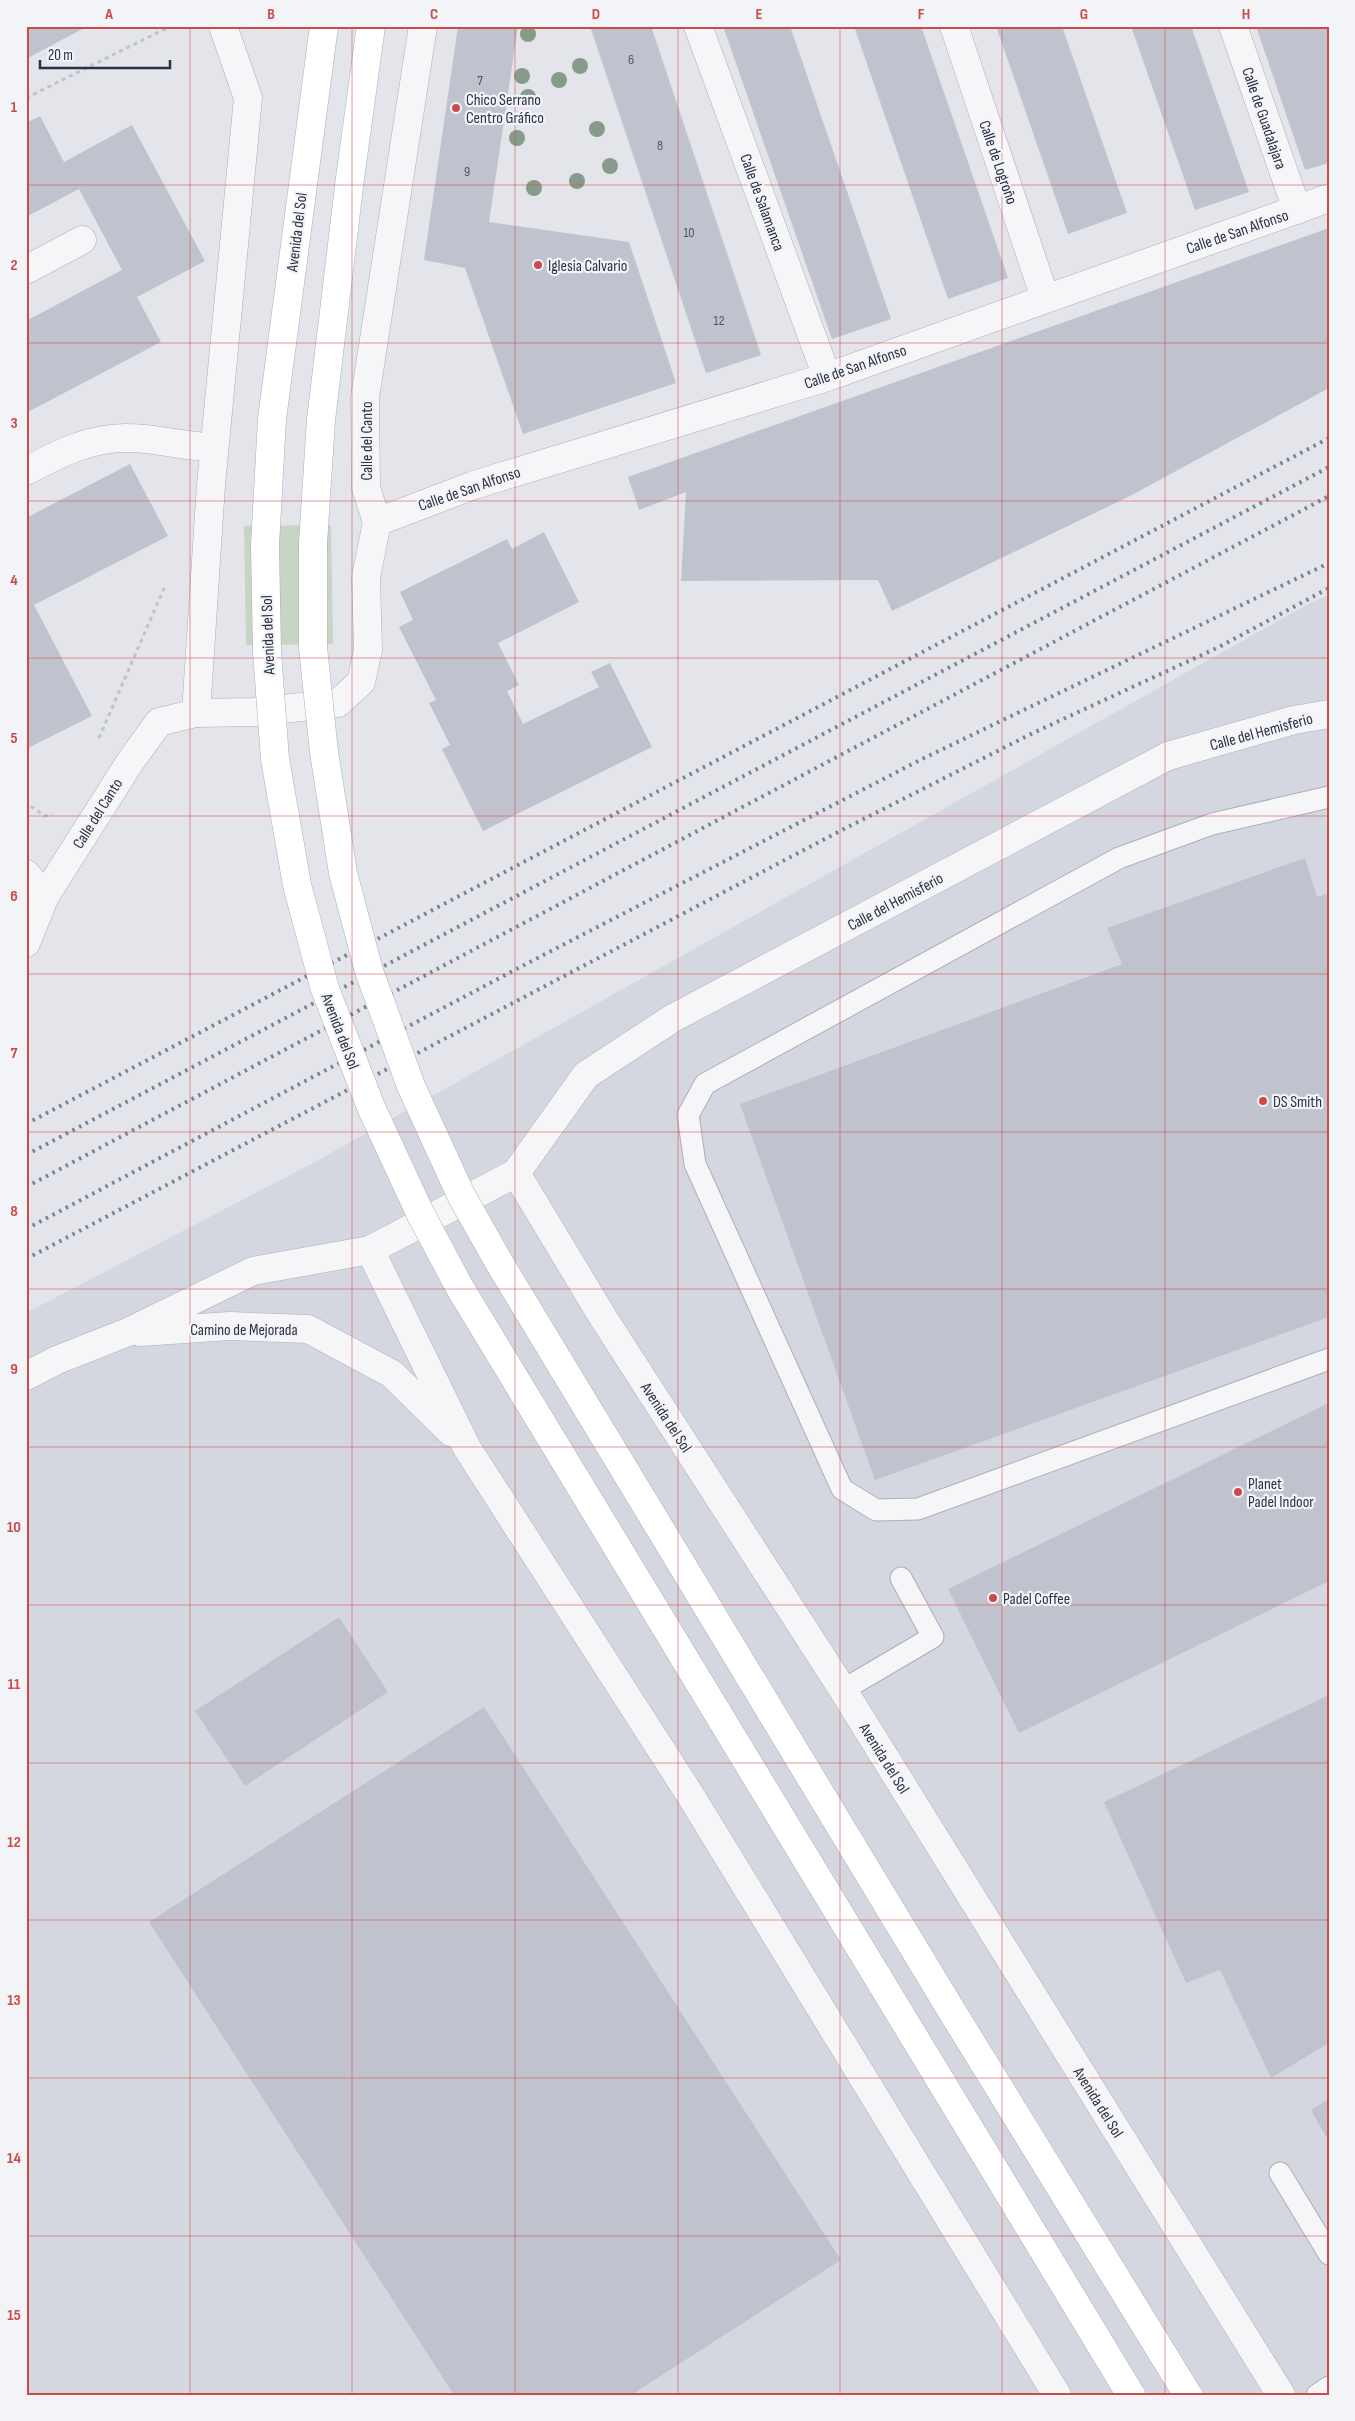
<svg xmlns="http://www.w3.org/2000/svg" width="1355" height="2421" font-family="'Sofia Sans Condensed',sans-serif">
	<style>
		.built { fill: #d5d7e0 }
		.green { fill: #c6d5c4 }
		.building { fill: #c0c3ce }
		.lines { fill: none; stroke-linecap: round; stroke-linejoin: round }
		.service-casing { stroke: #acafb9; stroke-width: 23 }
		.pedestrian-casing { stroke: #acafb9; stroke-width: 29 }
		.minor-casing { stroke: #acafb9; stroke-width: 29 }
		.secondary-casing { stroke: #acafb9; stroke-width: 29 }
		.path { stroke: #c1c3ca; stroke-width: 3; stroke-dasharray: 4 4; stroke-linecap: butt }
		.service { stroke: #f6f6f9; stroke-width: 21 }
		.pedestrian { stroke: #f6f6f9; stroke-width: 28 }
		.minor { stroke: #f6f6f9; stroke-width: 28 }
		.secondary { stroke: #fff; stroke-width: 28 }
		.rail { stroke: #7c8294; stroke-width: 4; stroke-dasharray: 2.5 5; stroke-linecap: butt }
		.secondary-bridge-casing { stroke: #acafb9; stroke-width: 29; stroke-linecap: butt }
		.secondary-bridge { stroke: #fff; stroke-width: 28 }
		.tree { fill: #869b89 }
		.grid { fill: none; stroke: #ce4a4a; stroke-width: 1; stroke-opacity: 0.55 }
		.poi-dot { fill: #ce4a4a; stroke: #f3f4f8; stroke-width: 2 }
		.labels { text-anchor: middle; stroke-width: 4.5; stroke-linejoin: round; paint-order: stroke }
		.number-label { font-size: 14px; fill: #505566 }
		.poi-label { font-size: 16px; fill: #2b3043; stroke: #f3f4f8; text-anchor: start }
		.street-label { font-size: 16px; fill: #2b3043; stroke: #f3f4f8 }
		.neatline { fill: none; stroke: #ce4a4a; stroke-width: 2 }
		.grid-label { font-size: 16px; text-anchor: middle; font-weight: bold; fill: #ce4a4a }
	</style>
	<rect width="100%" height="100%" fill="#e3e5eb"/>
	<path class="built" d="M1329,595v1800h-1303v-1082l287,-150 997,-560z"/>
	<path class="green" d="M331,525l2,119 -87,1 -2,-119z"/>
	<g class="building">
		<path d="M26,26h62l-62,33z"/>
		<path d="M458,26h60l-29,196 140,20 47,141 -153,51 -58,-166 -41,-8z"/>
		<path d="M590,26h61l110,329 -55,18z"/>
		<path d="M723,26h67l101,293 -59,20z"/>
		<path d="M854,26h67l87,252 -60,21z"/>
		<path d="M996,26h66l65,187 -59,21z"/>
		<path d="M1131,26h60l58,166 -54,18z"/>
		<path d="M1256,26h73v137l-24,7z"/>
		<path d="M40,116l24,46 68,-37 73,136 -68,36 24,45 -135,71v-92l96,-51 -43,-81 -53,28v-94z"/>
		<path d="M1329,228v160l-199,108 -238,115 -14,-31 -197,1 5,-89 -47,18 -11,-33z"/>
		<path d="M130,464l38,72 -134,69 58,111 -66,33v-231z"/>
		<path d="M544,532l35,70 -81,41 21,42 -12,6 16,33 76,-37 -8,-15 19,-9 42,84 -169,84 -41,-82 8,-4 -21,-42 7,-3 -37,-73 14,-7 -13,-28 107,-53 5,10z"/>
		<path d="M1305,858l12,39 12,-4v424l-454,163 -135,-376 382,-140 -15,-36z"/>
		<path d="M1329,1403v178l-310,152 -71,-144z"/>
		<path d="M339,1617l49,75 -143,94 -50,-75z"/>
		<path d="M1329,1695v348l-58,35 -51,-108 -34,13 -82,-181z"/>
		<path d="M484,1707l357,553 -210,135h-177l-305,-473z"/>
		<path d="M1329,2099v43l-18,-32z"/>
	</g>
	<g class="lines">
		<g class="service-casing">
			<g id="service">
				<path d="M1329,797l-117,27 -93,34 -414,226 -17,31 7,49 147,325 34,21 42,-1 411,-150"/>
				<path d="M843,1690l90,-53 -32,-59"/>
				<path d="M1280,2173l49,81"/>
				<path d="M1317,2395l12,-8"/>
			</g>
		</g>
		<g class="pedestrian-casing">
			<g id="pedestrian">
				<path d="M26,270l56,-30"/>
				<path d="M26,471c32,-17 65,-34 102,-33 23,0 46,6 69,8"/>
			</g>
		</g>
		<g class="minor-casing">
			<g id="minor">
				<path d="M698,26l129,351"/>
				<path d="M954,26l91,272"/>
				<path d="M1233,26l64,184"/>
				<path d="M377,522l97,-37 353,-108 502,-179"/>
				<path d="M196,713l15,-228 37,-387 -25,-72"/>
				<path d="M26,874l19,22"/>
				<path d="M26,943l19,-47 85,-134 29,-40 37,-9 58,-1 84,-9 23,-21 7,-32 -2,-73 11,-55 -11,-34 -1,-91 58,-371"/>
				<path d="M516,1173l88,146 239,371 438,705"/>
				<path d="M370,1250l97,198 222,345 368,602"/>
				<path d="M140,1332l90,-6 78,3 84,45 59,58"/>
				<path d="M26,1376l31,-16 71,-28 125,-61 117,-21 146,-77 70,-98 87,-57 495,-262 126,-36 35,-6"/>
			</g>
		</g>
		<g class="secondary-casing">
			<path id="secondary" d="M313,543l8,-123 29,-242 21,-152"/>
		</g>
		<g class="path">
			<path d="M26,98l145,-72"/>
			<path d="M99,738l66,-152"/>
			<path d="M26,800l3,5 16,11 7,-2"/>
		</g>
		<use href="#service" class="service"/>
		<use href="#pedestrian" class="pedestrian"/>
		<use href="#minor" class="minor"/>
		<use href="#secondary" class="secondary"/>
		<g class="rail">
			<path d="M26,1124l1303,-686"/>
			<path d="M26,1155l1303,-688"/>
			<path d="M26,1187l1303,-691"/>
			<path d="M26,1229l500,-265 396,-205 407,-196"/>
			<path d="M26,1259l814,-428 193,-98 186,-86 110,-59"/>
		</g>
		<g class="secondary-bridge-casing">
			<g id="secondary-bridge">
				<path d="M324,26l-52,393 -7,126 2,107 8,107 22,126 28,104 46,118 49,106 40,75 671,1107"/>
				<path d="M313,543v105l11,104 19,121 26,98 42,115 50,109 39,69 450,744 238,387"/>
			</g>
		</g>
		<use href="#secondary-bridge" class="secondary-bridge"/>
	</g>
	<g class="tree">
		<circle cx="528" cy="34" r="8"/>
		<circle cx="580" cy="66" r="8"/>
		<circle cx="522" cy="76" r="8"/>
		<circle cx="559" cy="80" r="8"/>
		<circle cx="528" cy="97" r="8"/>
		<circle cx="597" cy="129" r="8"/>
		<circle cx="517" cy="138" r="8"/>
		<circle cx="610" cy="166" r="8"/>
		<circle cx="577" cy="181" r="8"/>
		<circle cx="534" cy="188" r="8"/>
	</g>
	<path class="grid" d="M190,26v2369M352,26v2369M515,26v2369M678,26v2369M840,26v2369M1002,26v2369M1165,26v2369M26,185h1303M26,343h1303M26,501h1303M26,658h1303M26,816h1303M26,974h1303M26,1132h1303M26,1289h1303M26,1447h1303M26,1605h1303M26,1763h1303M26,1920h1303M26,2078h1303M26,2236h1303"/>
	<g class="poi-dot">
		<circle cx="456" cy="108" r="5"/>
		<circle cx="538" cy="265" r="5"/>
		<circle cx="1263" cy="1101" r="5"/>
		<circle cx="1238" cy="1492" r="5"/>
		<circle cx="993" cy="1598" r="5"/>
	</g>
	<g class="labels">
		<g class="number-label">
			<text x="631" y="64">6</text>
			<text x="480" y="85">7</text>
			<text x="660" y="150">8</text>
			<text x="467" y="176">9</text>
			<text x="689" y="237">10</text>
			<text x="719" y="325">12</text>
		</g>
		<g class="poi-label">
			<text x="466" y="105">Chico Serrano<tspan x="466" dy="18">Centro Gráfico</tspan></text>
			<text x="548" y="271">Iglesia Calvario</text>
			<text x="1273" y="1107">DS Smith</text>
			<text x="1248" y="1489">Planet<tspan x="1248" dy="18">Padel Indoor</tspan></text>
			<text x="1003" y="1604">Padel Coffee</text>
		</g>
		<g class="street-label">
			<text transform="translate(1265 118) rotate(71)" y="6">Calle de Guadalajara</text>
			<text transform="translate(999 162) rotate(71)" y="6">Calle de Logroño</text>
			<text transform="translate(763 202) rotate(70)" y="6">Calle de Salamanca</text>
			<text transform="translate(1237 231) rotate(-19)" y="6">Calle de San Alfonso</text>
			<text transform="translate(296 232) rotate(-83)" y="6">Avenida del Sol</text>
			<text transform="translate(855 366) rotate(-19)" y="6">Calle de San Alfonso</text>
			<text transform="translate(366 441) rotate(-90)" y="6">Calle del Canto</text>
			<text transform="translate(469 488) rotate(-19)" y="6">Calle de San Alfonso</text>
			<text transform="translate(267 635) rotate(-92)" y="6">Avenida del Sol</text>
			<text transform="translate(1261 731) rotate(-15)" y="6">Calle del Hemisferio</text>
			<text transform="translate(97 813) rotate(-58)" y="6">Calle del Canto</text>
			<text transform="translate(895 901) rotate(-28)" y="6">Calle del Hemisferio</text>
			<text transform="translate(341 1031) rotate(69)" y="6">Avenida del Sol</text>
			<text x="244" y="1335">Camino de Mejorada</text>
			<text transform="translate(667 1417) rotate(57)" y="6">Avenida del Sol</text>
			<text transform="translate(885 1758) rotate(58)" y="6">Avenida del Sol</text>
			<text transform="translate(1099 2102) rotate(58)" y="6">Avenida del Sol</text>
		</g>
	</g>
	<rect width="1355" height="2421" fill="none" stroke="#f3f4f8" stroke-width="55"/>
	<path d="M40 60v8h130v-8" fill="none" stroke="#2b3043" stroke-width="2.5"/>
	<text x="48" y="60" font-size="15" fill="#2b3043" stroke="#f3f4f8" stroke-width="4" paint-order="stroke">20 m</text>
	<rect x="28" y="28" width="1300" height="2366" class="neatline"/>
	<g class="grid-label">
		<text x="109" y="19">A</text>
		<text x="271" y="19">B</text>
		<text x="434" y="19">C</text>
		<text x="596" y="19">D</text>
		<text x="759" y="19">E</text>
		<text x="921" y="19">F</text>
		<text x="1084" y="19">G</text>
		<text x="1246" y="19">H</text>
		<text x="14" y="112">1</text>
		<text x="14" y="270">2</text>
		<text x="14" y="428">3</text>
		<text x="14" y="585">4</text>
		<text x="14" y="743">5</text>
		<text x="14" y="901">6</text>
		<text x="14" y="1058">7</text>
		<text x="14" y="1216">8</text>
		<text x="14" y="1374">9</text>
		<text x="14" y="1532">10</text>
		<text x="14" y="1689">11</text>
		<text x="14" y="1847">12</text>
		<text x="14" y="2005">13</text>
		<text x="14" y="2163">14</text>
		<text x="14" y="2320">15</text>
	</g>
</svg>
